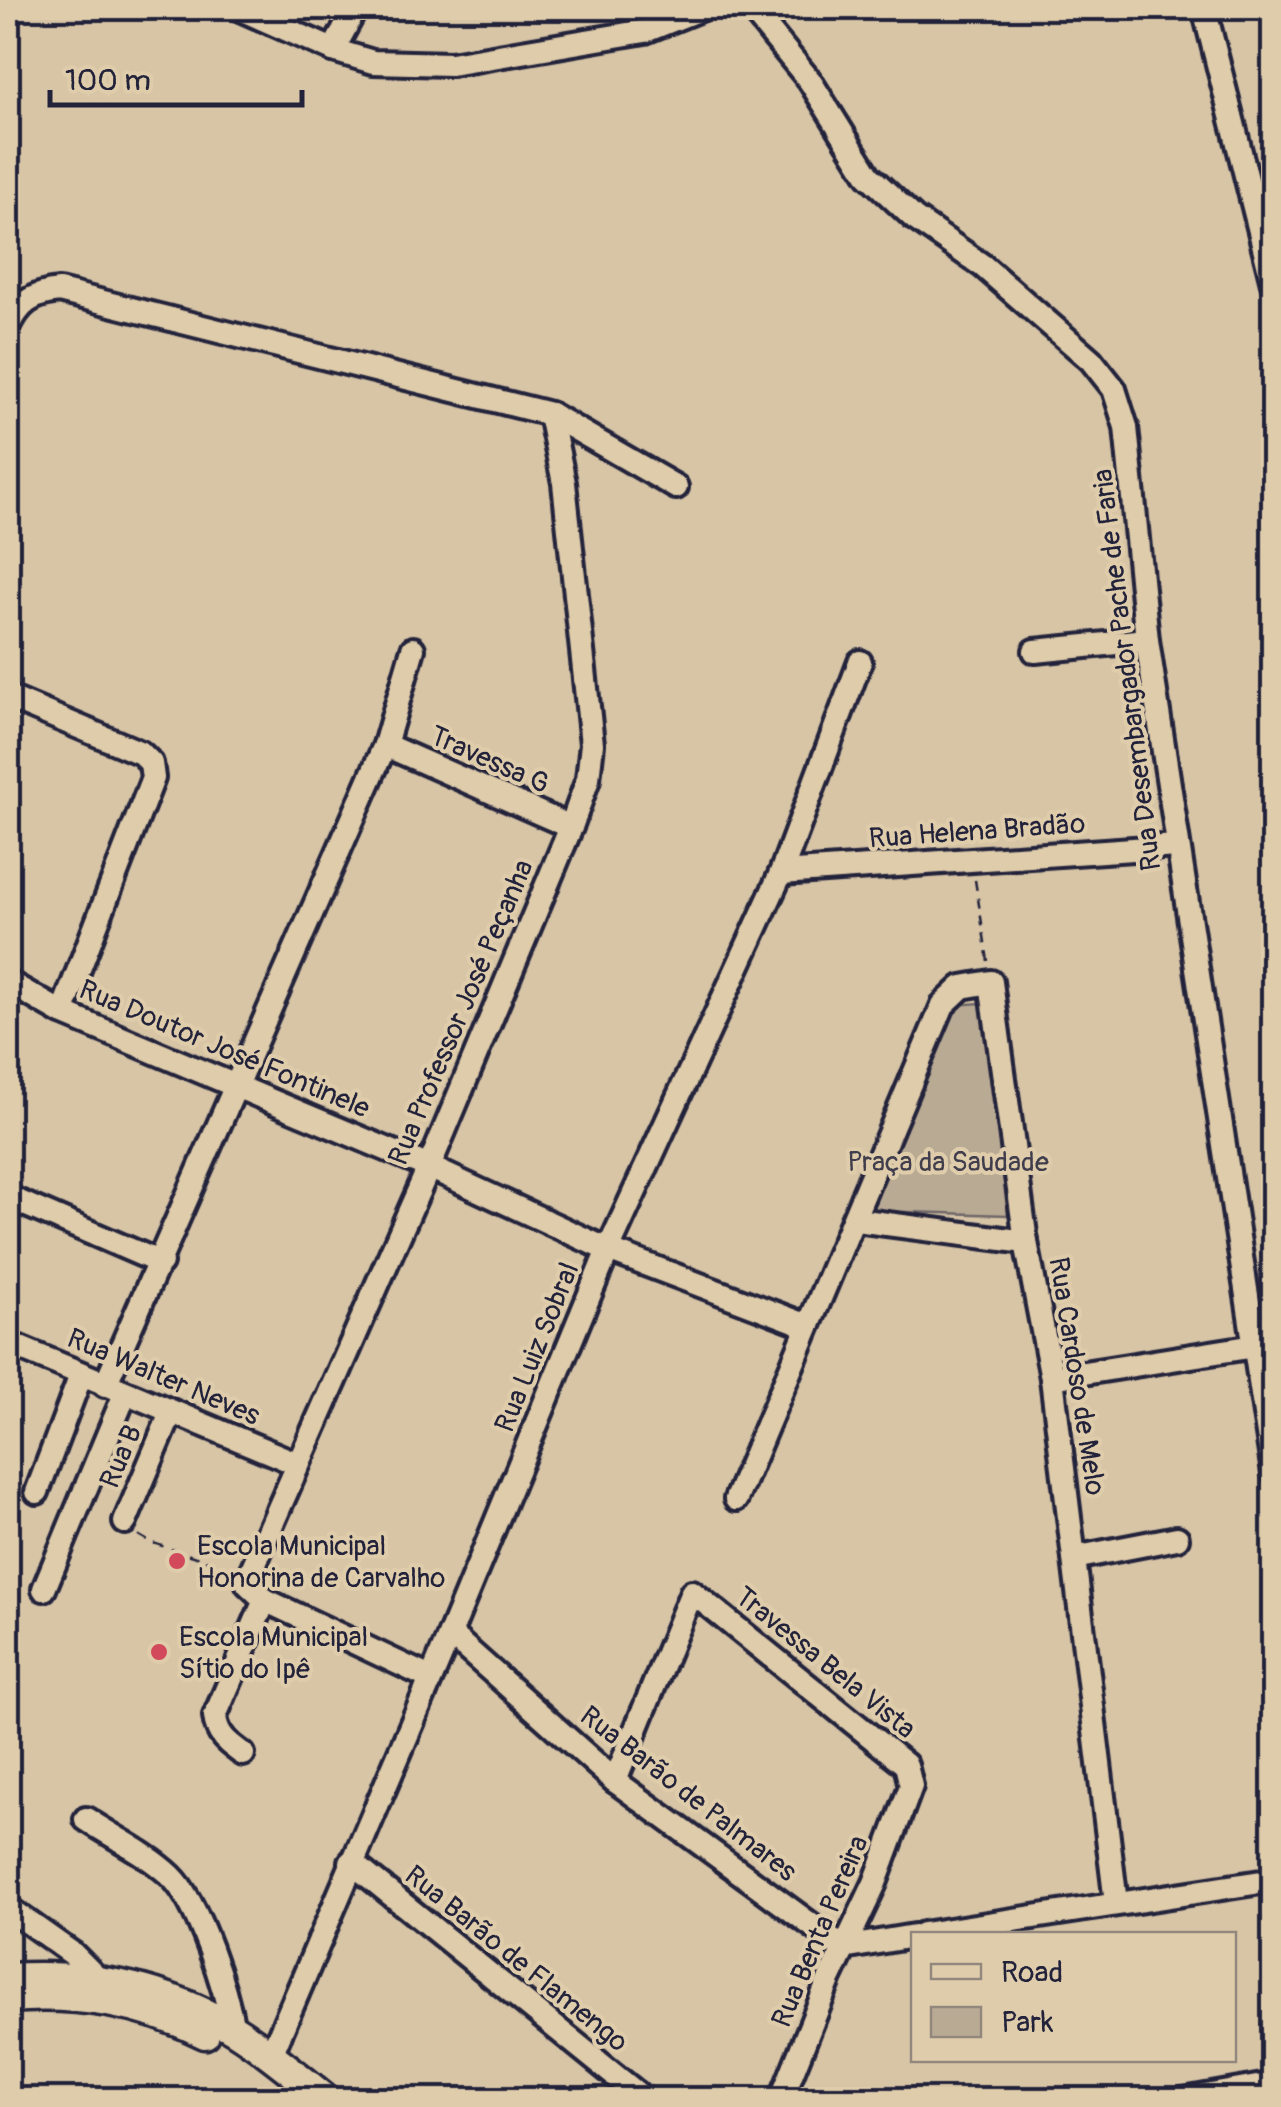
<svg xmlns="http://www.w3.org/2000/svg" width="1281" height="2107" font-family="Pangolin,sans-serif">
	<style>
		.green { fill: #b9aa94; stroke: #6e6668; stroke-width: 2.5 }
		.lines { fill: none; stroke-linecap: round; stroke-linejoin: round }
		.minor-casing { stroke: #22223b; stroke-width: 30 }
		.major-casing { stroke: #22223b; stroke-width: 35 }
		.path { stroke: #22223b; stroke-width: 2.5; stroke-dasharray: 10 8; stroke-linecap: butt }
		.minor { stroke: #dfccaa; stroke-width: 22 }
		.major { stroke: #dfccaa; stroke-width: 28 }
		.poi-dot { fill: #d1495b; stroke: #dfccaa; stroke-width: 4 }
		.labels { text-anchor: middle; stroke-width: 8; stroke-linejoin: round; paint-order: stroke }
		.street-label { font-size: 28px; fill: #22223b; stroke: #dfccaa }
		.park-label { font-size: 28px; fill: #403d4d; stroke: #dfccaa }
		.poi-label { font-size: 28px; fill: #22223b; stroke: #dfccaa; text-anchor: start }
	</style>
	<rect width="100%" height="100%" fill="#d7c5a6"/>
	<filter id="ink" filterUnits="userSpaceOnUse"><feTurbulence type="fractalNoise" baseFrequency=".01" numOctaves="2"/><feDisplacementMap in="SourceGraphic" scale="20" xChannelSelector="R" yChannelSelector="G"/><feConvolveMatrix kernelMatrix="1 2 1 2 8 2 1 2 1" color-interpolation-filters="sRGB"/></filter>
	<g filter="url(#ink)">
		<path class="green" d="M982,1003l26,212 -136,-4 78,-206z"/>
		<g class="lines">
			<g class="minor-casing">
				<g id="minor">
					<path d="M238,8l95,42 40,12 78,2 194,-33 57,-23"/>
					<path d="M747,8l10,8 53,65 59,95 45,42 69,48 108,94 23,29 12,38 21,213 127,833"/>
					<path d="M1204,8l70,279"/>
					<path d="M333,50l23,-42"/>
					<path d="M8,328c11,-25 24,-34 51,-37l491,123 126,73"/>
					<path d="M1035,651l112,-11"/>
					<path d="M8,697l133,56 10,10 2,15 -91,235"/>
					<path d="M385,745l186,82"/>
					<path d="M781,873l396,-27"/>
					<path d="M8,982l54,31 367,154 179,83 200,76"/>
					<path d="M8,1197l153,66"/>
					<path d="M856,1220l170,22"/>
					<path d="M8,1343l290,121"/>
					<path d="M1052,1378l222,-35"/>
					<path d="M105,1385l280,-640 28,-96"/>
					<path d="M37,1492l44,-117"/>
					<path d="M736,1499l207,-494 19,-18 29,-5 35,260 26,136 64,525"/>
					<path d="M125,1522l46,-109"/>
					<path d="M1074,1558l103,-20"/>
					<path d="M44,1589l81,-195"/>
					<path d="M450,1634l165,147 228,167 71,-12"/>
					<path d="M430,1678l-165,-78 -17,-16 2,-10 179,-407 142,-340 17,-48 4,-35 -28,-261 -14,-69"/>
					<path d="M243,1754c-15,-11 -26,-18 -28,-38l50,-116"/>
					<path d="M615,1781l77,-189 214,173 5,21 -36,97 -46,97 -48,120"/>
					<path d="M86,1819c27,18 62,35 85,57 28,27 55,114 62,153"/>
					<path d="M351,1862l294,238"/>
					<path d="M8,1908l65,46 24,24"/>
					<path d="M923,1934l351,-54"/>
					<path d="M271,2055l179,-421 158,-384 173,-377 79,-211"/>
					<path d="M1183,2100l91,-16"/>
				</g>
			</g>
			<g class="major-casing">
				<g id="major">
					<path d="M8,1978c79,-5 158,9 227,52 32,20 62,46 92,70"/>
					<path d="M8,1998c67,-6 136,5 197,36"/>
				</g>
			</g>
			<g class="path">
				<path d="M975,880l13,81"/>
				<path d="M138,1535l12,7 79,26"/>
			</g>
			<use href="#minor" class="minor"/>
			<use href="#major" class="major"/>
		</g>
	</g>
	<g class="poi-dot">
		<circle cx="177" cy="1561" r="10"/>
		<circle cx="159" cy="1652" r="10"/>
	</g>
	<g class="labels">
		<g class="street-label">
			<text transform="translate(1126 670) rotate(-97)" y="10">Rua Desembargador Pache de Faria</text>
			<text transform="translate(490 759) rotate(24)" y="10">Travessa G</text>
			<text transform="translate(977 830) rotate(-4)" y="10">Rua Helena Bradão</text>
			<text transform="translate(460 1012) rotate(-67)" y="10">Rua Professor José Peçanha</text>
			<text transform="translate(225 1048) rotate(23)" y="10">Rua Doutor José Fontinele</text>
			<text transform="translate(536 1347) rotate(-68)" y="10">Rua Luiz Sobral</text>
			<text transform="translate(164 1376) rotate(23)" y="10">Rua Walter Neves</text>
			<text transform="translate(1078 1376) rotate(81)" y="10">Rua Cardoso de Melo</text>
			<text transform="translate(120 1456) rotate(-67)" y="10">Rua B</text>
			<text transform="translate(826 1662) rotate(39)" y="10">Travessa Bela Vista</text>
			<text transform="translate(689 1793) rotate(38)" y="10">Rua Barão de Palmares</text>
			<text transform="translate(819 1931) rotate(-67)" y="10">Rua Benta Pereira</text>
			<text transform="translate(517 1958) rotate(39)" y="10">Rua Barão de Flamengo</text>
		</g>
		<g class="park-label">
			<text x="948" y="1171">Praça da Saudade</text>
		</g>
		<g class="poi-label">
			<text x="197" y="1555">Escola Municipal<tspan x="197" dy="32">Honorina de Carvalho</tspan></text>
			<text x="179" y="1646">Escola Municipal<tspan x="179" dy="32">Sítio do Ipê</tspan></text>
		</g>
	</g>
	<rect width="1281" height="2107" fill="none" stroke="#dfccaa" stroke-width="40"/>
	<rect x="20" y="20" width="1241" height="2067" fill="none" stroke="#22223b" stroke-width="4" filter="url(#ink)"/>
	<rect x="911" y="1932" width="325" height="130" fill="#dfccaa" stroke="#93887e" stroke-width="2.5"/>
	<rect x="931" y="1964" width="50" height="15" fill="#dfccaa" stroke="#93887e" stroke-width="2.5"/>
	<text x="1001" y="1982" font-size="30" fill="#22223b">Road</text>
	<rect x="931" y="2007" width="50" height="30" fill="#b9aa94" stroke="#93887e" stroke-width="2.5"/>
	<text x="1001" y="2032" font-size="30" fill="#22223b">Park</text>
	<path d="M50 90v15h252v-15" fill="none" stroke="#22223b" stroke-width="5"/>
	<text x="65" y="90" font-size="30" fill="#22223b" stroke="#dfccaa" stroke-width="8" paint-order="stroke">100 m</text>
</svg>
